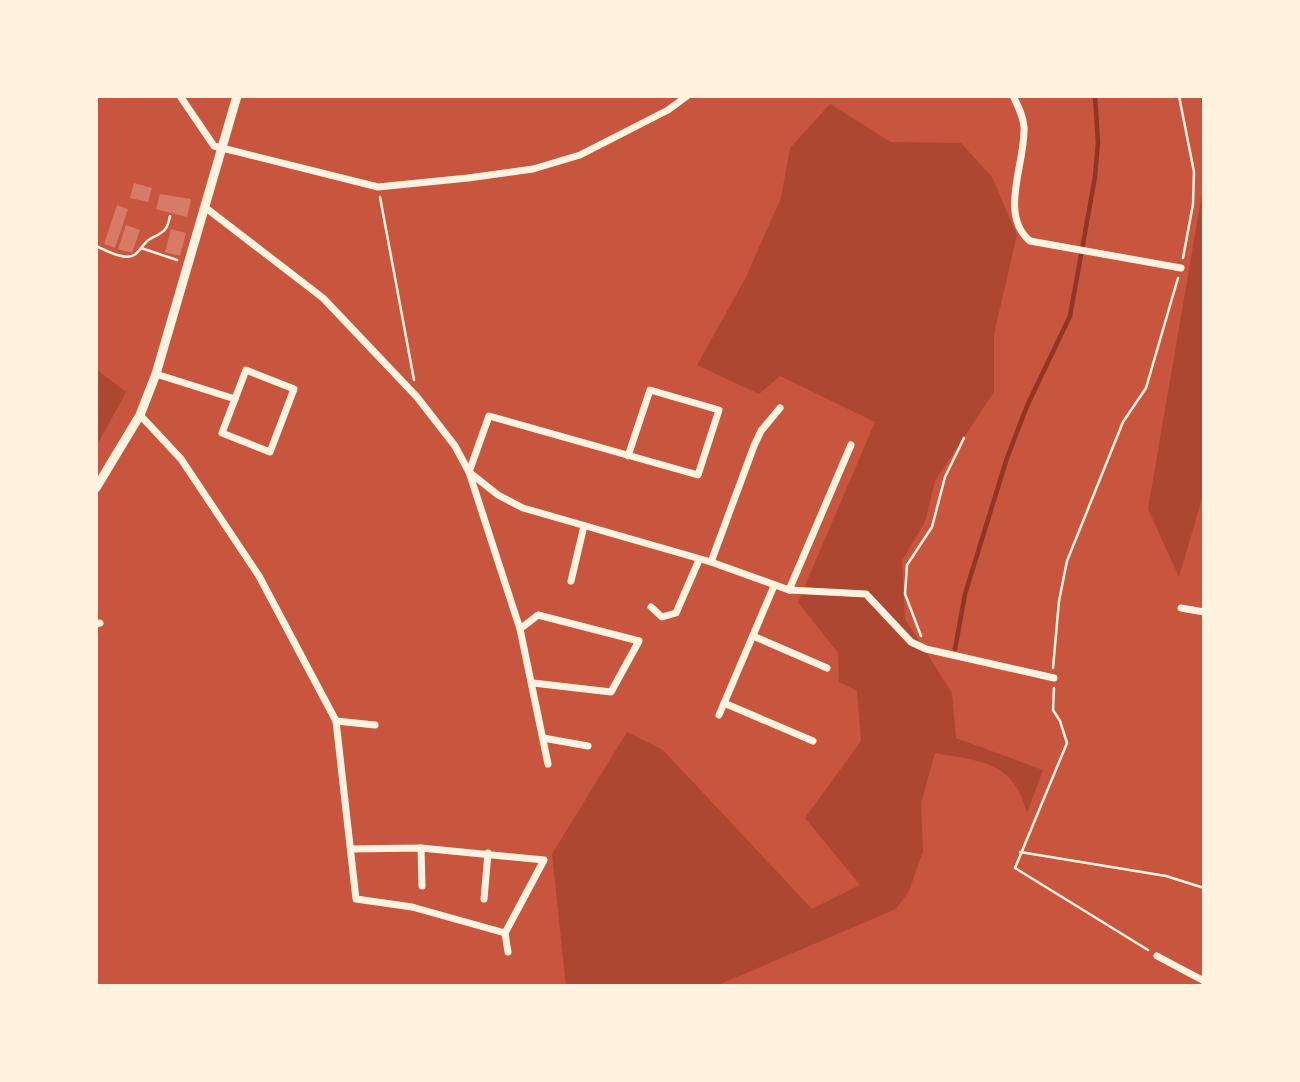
<svg xmlns="http://www.w3.org/2000/svg" width="1300" height="1082" font-family="'DejaVu Sans',sans-serif">
	<style>
		.green { fill: #ae4732 }
		.lines { fill: none; stroke-linecap: round; stroke-linejoin: round }
		.stream { stroke: #8f3625; stroke-width: 4.5 }
		.building { fill: #d67c66 }
		.path { stroke: #fff3e0; stroke-width: 2.5 }
		.minor { stroke: #fff3e0; stroke-width: 7 }
		.tertiary { stroke: #fff3e0; stroke-width: 9 }
	</style>
	<rect width="100%" height="100%" fill="#c8553d"/>
	<g class="green">
		<path d="M830,104l61,38 70,1 31,34 25,58 -23,99v58l-59,89 -10,41 -23,39 3,58 47,74 4,45 87,32 -16,43c-13,-52 -47,-52 -92,-60l-14,50 2,48 -14,40 -13,18 -180,77h-150l-14,-132 75,-122 36,18 149,159 48,-24 -55,-67 56,-77 -4,-50 -18,-9 -1,-29 -40,-51 77,-180 -95,-46 -21,18 -62,-29 48,-86 36,-81 9,-50z"/>
		<path d="M1204,182v310l-25,85 -31,-68z"/>
		<path d="M96,369l30,23 -30,55z"/>
	</g>
	<g class="lines">
		<path class="stream" d="M955,649l10,-55 42,-136 20,-52 43,-90 25,-139 3,-35 -3,-46"/>
	</g>
	<g class="building">
		<path d="M134,183l18,5 -4,14 -18,-4z"/>
		<path d="M160,194l31,5 -4,18 -31,-8z"/>
		<path d="M117,205l11,4 -13,39 -11,-4z"/>
		<path d="M126,225l14,5 -8,23 -14,-4z"/>
		<path d="M171,229l15,4 -6,23 -15,-4z"/>
	</g>
	<g class="lines">
		<g class="path">
			<path d="M1179,96l15,76 -1,32 -10,54"/>
			<path d="M380,197l34,183"/>
			<path d="M96,246c10,4 28,15 38,9 6,-3 9,-12 16,-16 13,-7 17,-7 20,-23"/>
			<path d="M141,248l36,12"/>
			<path d="M921,636l-16,-42 2,-29 25,-38 13,-50 19,-39"/>
			<path d="M1053,668l6,-67 8,-40 56,-139 23,-34 32,-110"/>
			<path d="M1054,688l-1,22 7,11 7,22 -52,125 133,82"/>
			<path d="M1020,852l146,24 38,12"/>
		</g>
		<g class="minor">
			<path d="M180,96l34,50 164,41 90,-9 65,-9 47,-14 88,-45 19,-14"/>
			<path d="M1013,96c5,10 10,19 11,31 2,35 -26,87 6,114l151,27"/>
			<path d="M206,208l117,90 94,99 38,49 14,26 51,157 28,135"/>
			<path d="M246,370l48,19 -24,63 -48,-19z"/>
			<path d="M156,374l79,25"/>
			<path d="M140,415l41,44 78,117 77,145 20,178 56,8 93,26"/>
			<path d="M628,456l22,-66 69,20 -21,65 -209,-59 -20,56 29,23 25,13 188,54 78,28 77,4 45,48 15,7 128,29"/>
			<path d="M711,562l43,-116 7,-15 19,-23"/>
			<path d="M571,581l13,-55"/>
			<path d="M789,590l62,-145"/>
			<path d="M651,607l11,10 14,-4 23,-53"/>
			<path d="M1181,608l23,4"/>
			<path d="M96,624l4,-1"/>
			<path d="M520,629l18,-14 101,26 -28,51 -78,-9"/>
			<path d="M753,636l74,32"/>
			<path d="M724,703l89,38"/>
			<path d="M719,715l55,-129"/>
			<path d="M336,721l39,4"/>
			<path d="M543,738l45,8"/>
			<path d="M421,848l1,38"/>
			<path d="M351,849l70,-1 123,12 -39,73 3,19"/>
			<path d="M484,899l4,-46"/>
			<path d="M1157,956l47,25"/>
		</g>
		<path class="tertiary" d="M96,488l44,-73 16,-41 81,-278"/>
	</g>
	<rect width="1300" height="1082" fill="none" stroke="#fff3e0" stroke-width="196"/>
</svg>
